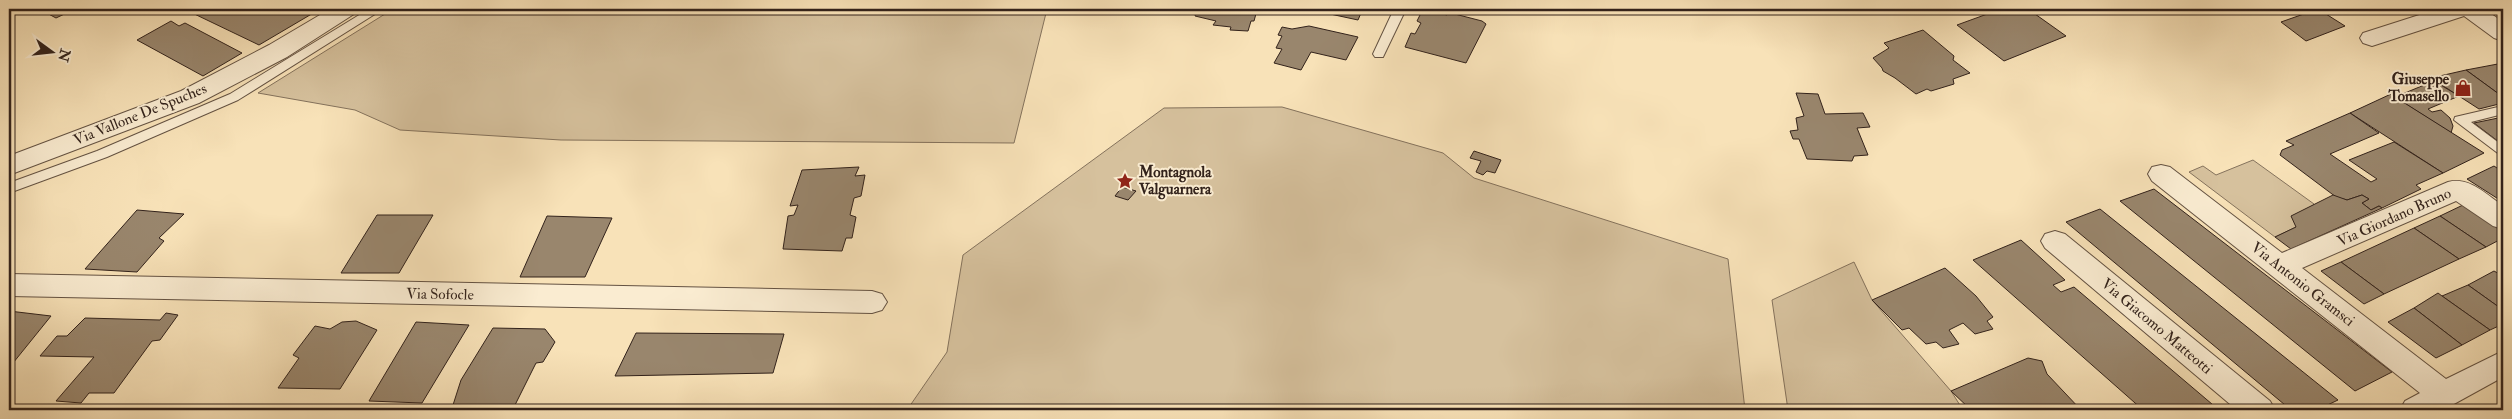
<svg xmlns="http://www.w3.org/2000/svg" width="2512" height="419" font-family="'IM FELL Double Pica',serif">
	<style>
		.green { fill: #d6c19d; stroke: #84725c }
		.building { fill: #99866d; stroke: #32221b }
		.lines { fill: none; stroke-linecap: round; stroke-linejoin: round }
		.service-casing { stroke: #645242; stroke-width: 2 }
		.minor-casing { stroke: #645242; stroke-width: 2 }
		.tertiary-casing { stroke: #645242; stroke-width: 2 }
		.service { fill: #faecd1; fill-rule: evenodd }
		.minor { fill: #faecd1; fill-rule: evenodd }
		.tertiary { fill: #faecd1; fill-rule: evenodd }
		.labels { text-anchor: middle; stroke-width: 4; stroke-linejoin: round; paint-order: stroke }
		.poi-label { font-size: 15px; font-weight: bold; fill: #32221b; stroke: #faecd1; text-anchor: end }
		.street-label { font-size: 15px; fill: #32221b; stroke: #faecd1 }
	</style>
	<rect width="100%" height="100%" fill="#f8e2b8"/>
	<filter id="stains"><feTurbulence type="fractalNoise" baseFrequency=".004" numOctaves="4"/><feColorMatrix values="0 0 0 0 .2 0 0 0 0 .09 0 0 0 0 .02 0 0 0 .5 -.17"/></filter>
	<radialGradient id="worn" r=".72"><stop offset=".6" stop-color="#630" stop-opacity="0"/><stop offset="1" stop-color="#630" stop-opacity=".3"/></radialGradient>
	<g class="green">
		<path d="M393,9h654l-33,134 -453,-3 -161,-10 -45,-20 -97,-17z"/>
		<path d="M1282,107l161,46 31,25 254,81 17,151h-838l40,-58 16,-97 201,-147z"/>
		<path d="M2253,160l61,44 -18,23 -21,10 -86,-65 14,-6 13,9z"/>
		<path d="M1854,262l18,38 79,91 12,19h-175l-16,-110z"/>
	</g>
	<g class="building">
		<path d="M44,9h31l-19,9 -13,-7z"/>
		<path d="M184,9h126l-2,1 7,2 -56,33z"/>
		<path d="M1197,9h66l-6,1 -3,11h-3l-3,10 -18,-1 1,-3 -18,-2 3,-4 -21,-5z"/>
		<path d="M1307,9h64l-3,5 -7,-1 -3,7z"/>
		<path d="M1423,9l24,6v-3l35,9 4,3 -20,39 -61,-16 6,-14 4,1 6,-11 -4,-2z"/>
		<path d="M2001,9h27l38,27 -62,25 -47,-36z"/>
		<path d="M2318,9l27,17 -39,15 -25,-19z"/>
		<path d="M171,21l8,5 6,-3 57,30 -39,23 -66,-36z"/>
		<path d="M1309,26l49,11 -12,23 -35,-8 -10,18 -27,-7 8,-14 -6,-1 6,-12 -4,-1 4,-8 10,2z"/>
		<path d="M1923,30l31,26 -1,4 17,13 -17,6 1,5 -23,7 -4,-2 -11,5 -21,-16 -12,-7 -1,-3 -9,-10 16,-10 -5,-5z"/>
		<path d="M2503,63v34l-37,-27z"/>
		<path d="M2466,70l37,27v6l-24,6 -48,-31z"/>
		<path d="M2434,81l25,15 -31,13 4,3 9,-2 9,8 3,8 -2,7 -56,-36z"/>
		<path d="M1796,93l22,1 7,20 38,-1 7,14 -13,1 11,27 -14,1 -2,5 -45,-2 -8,-20h-6l-3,-8 8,-1 -2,-12 8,-2z"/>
		<path d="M2391,94l4,3 89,56 -41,20 -93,-60z"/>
		<path d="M2350,113l29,20 -49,21 41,28 6,-3 -28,-19 45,-18 49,31 -27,12 5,4 -39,19 -3,-2 -8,4 -9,-7 7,-4 -7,-4 -15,5 -11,-3 -56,-42 2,-5 12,-5 -8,-4z"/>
		<path d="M2503,117v28l-29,-22z"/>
		<path d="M1474,151l27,9 -6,13 -8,-2 -4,4 -7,-3 5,-11 -11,-3z"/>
		<path d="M2494,166l9,6v30l-36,-23z"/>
		<path d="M859,167l-4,9 10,-1 -4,21 -7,2 -4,17 6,2 -4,21h-6l-4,13 -59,-2 5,-33 6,-1 4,-10 -8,1 12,-36z"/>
		<path d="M1122,187l14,4 -8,9 -13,-4z"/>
		<path d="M2154,189l238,183 -37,19 -235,-190z"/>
		<path d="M2333,195l14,5 15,-5 7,4 -7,4 9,7 8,-4 3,2 -91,41 -16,-12 21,-10 -5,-11z"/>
		<path d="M2463,205l40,27v6l-17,9 -46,-31z"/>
		<path d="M2100,209l238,191 -21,10h-26l-225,-188z"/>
		<path d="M137,210l47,4 -25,24 5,3 -27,31 -52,-3z"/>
		<path d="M377,215h56l-34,58h-58z"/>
		<path d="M547,216l65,2 -27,59h-65z"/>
		<path d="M2440,216l46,31 -27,12 -45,-31z"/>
		<path d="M2414,228l45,31 -75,35 -43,-32z"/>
		<path d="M2021,240l44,40 -12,5 8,7 13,-5 145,123h-76l-170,-150z"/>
		<path d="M2341,262l43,32 -20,10 -43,-33z"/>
		<path d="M1945,268l31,28 17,21 -6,4 6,8 -18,5 -12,-11 -14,7 10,14 -16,4 -7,-6 -10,2 -17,-16 -7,2 -30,-30z"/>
		<path d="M2494,271l9,5v34l-35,-25z"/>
		<path d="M2468,285l35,25v14l-13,6 -48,-34z"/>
		<path d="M2438,293l4,3 48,34 -28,15 -48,-37z"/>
		<path d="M2414,308l48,37 -26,13 -48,-36z"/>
		<path d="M9,311l42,5 -42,52z"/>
		<path d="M166,313l12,2 -18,25 -8,1 -38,52h-25l-8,10 -25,-2 38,-44 -54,-1 17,-20h10l18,-18 75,2z"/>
		<path d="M356,321l21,9 -37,59 -62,-1 21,-30 -6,-3 22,-29 15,3 12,-7z"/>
		<path d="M416,322l53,3 -47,78 -53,-2z"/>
		<path d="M493,328l52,1 10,13 -12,20 -7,1 -21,42h-62l8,-25z"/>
		<path d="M636,333l148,1 -11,39 -158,3z"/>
		<path d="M2028,358l14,3 5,13 34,36h-110l-20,-19z"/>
	</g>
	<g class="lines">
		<g class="service-casing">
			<g id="service">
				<path d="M369,9h14l-145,91 -131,57 -98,36v-10l88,-32 133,-57z"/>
				<path d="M1394,9h12l-23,48h-8l-2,-3z"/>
				<path d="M2498,107l5,1v6l-32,8 32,24v11l-49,-37 1,-3z"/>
			</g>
		</g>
		<g class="minor-casing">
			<g id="minor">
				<path d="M2438,9h46l19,13v19l-9,-3 -30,-22 -92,30 -9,-3 -3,-5 3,-5z"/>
				<path d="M2161,165l9,2 112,86 166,-71c21,-6 39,13 55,24v23l-10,-3 -37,-25 -154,67 144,111 57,-28v26l-60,33h-43l5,-9 15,-8 -268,-212 -4,-7 4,-7z"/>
				<path d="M2055,231l10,3 205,167 5,9h-38l-192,-162 -4,-7 4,-7z"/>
				<path d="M9,274l863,17 10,3 5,8 -5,8 -10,3 -863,-17z"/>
			</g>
		</g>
		<g class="tertiary-casing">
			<path id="tertiary" d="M330,9h28l-4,5 -67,43 -88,46 -190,72v-19l172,-65 88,-46z"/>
		</g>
		<use href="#service" class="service"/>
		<use href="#minor" class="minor"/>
		<use href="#tertiary" class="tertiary"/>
	</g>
	<defs>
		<g id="shop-bare" transform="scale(1.35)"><path d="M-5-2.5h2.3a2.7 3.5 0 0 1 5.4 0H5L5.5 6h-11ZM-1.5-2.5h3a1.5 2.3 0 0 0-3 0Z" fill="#8f2418" stroke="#faecd1" stroke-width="2.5" paint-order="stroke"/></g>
		<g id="sight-bare" transform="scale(1.35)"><path d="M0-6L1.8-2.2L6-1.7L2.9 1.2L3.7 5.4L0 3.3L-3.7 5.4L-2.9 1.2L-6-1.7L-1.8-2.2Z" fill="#8f2418" stroke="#faecd1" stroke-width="2.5" paint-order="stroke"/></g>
	</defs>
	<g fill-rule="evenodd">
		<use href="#shop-bare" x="2463" y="88"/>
		<use href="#sight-bare" x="1125" y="181"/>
	</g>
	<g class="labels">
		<g class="poi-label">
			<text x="2449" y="84">Giuseppe<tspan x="2449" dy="17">Tomasello</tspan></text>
			<text x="1139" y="177" text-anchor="start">Montagnola<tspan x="1139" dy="17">Valguarnera</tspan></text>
		</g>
		<g class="street-label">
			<text transform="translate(140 114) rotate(-22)" y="5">Via Vallone De Spuches</text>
			<text transform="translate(2394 217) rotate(-24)" y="5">Via Giordano Bruno</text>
			<text transform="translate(2303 284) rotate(38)" y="5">Via Antonio Gramsci</text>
			<text transform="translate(440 294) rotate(1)" y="5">Via Sofocle</text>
			<text transform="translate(2157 326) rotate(40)" y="5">Via Giacomo Matteotti</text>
		</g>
	</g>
	<rect width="2512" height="419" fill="none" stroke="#f8e2b8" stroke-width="30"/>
	<rect x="10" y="10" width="2492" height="399" fill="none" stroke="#32221b" stroke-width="2.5"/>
	<rect x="15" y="15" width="2482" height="389" fill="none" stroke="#32221b"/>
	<g transform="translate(52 52) rotate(105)" stroke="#faecd1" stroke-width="4" paint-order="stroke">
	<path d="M0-4L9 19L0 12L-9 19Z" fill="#32221b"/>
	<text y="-8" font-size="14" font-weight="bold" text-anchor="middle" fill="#32221b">N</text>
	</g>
	<rect width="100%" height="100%" filter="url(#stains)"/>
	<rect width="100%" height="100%" fill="url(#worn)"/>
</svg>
